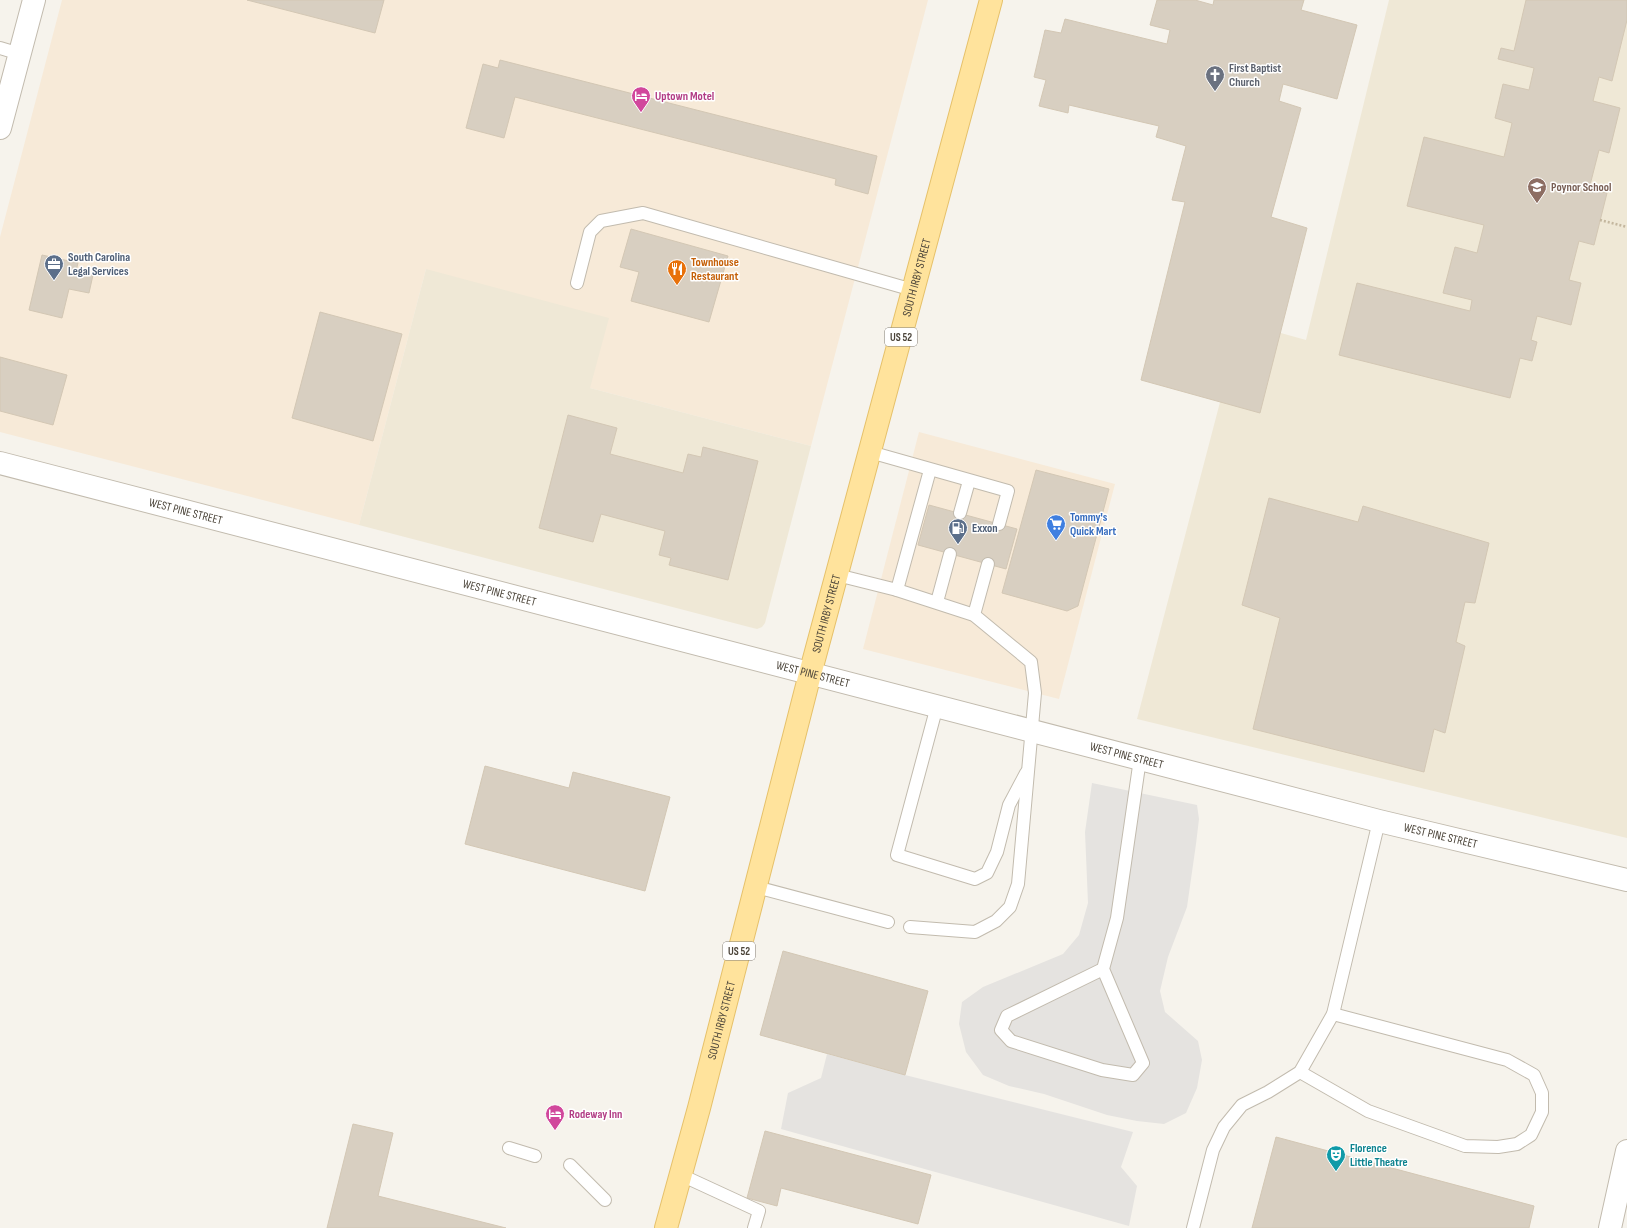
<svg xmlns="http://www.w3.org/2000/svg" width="1627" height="1228" font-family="'Sofia Sans Condensed',sans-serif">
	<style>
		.commercial { fill: #f7ead8 }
		.education { fill: #efe8d6 }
		.parking { fill: #e5e3e0 }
		.building { fill: #d8cfc1; stroke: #d3c7b4 }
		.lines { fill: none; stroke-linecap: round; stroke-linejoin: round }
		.service-casing { stroke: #c2bbae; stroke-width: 14 }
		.minor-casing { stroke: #c2bbae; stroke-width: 24 }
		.primary-casing { stroke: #e6c16a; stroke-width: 24 }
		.path { stroke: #c4b79f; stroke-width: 2.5; stroke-dasharray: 2 2; stroke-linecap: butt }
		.service { stroke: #fff; stroke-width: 12 }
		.minor { stroke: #fff; stroke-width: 22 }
		.primary { stroke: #ffe39c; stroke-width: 22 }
		.labels { text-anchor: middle; stroke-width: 3; stroke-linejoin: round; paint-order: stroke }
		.shield { fill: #fff; stroke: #817c74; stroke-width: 1 }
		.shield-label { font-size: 11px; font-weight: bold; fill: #4b4439 }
		.worship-label { font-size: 12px; font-weight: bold; fill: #5b616d; stroke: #fff; text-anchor: start }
		.hotel-label { font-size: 12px; font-weight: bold; fill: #b23c85; stroke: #fff; text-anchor: start }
		.education-label { font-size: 12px; font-weight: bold; fill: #785e54; stroke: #fff; text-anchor: start }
		.service-label { font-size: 12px; font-weight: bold; fill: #4e5e75; stroke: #fff; text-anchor: start }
		.food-label { font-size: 12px; font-weight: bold; fill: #c56008; stroke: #fff; text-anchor: start }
		.street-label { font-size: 12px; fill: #4b4439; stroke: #fff }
		.shop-label { font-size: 12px; font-weight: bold; fill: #366cbe; stroke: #fff; text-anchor: start }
		.culture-label { font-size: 12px; font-weight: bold; fill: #0d838f; stroke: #fff; text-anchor: start }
	</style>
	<rect width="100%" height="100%" fill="#f6f3ec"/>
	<g class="commercial">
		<path d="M62,0h866l-117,446 -221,-58 -164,-119 -67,256 -359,-93v-195z"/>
		<path d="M919,432l196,52 -56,215 -196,-50z"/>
	</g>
	<g class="education">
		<path d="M1389,0h238v838l-490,-119 104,-397 65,18z"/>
		<path d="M426,269l183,49 -19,70 221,58 -46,177 -3,4 -5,2 -8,-2 -390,-102z"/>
	</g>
	<g class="parking">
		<path d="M1092,783l105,22 2,14 -3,25 -9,63 -19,50 -8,34 5,21 33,29 4,19 -5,28 -11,25 -22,11 -27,-3 -30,-6 -63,-21 -35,-8 -26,-11 -17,-23 -7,-28 3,-22 21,-15 80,-33 16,-19 9,-32 -3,-71z"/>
		<path d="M827,1054l78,21 228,57 -12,35 16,19 -8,40 -348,-97 7,-36 33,-15z"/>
	</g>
	<g class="building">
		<path d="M247,0h137l-9,33z"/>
		<path d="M1157,0h38l18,5 1,-5h90l-3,10 56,15 -20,74 -54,-15 -4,17 22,7 -30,109 36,11 -47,185 -119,-33 44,-178 -13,-2 14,-54 -30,-9 3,-11 -90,-21 -1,8 -29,-7 7,-26 -12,-3 11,-47 16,3 4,-14 102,25 3,-14 -20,-5z"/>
		<path d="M1526,0h101v20l-15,61 -13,-4 -6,24 27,7 -11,45 -10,-3 -10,39 18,4 -13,52 -15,-4 -10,39 12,3 -10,42 -34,-9 -6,24 6,2 -5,19 -12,-3 -10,40 -171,-43 18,-72 113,28 2,-11 -29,-7 12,-46 22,6 7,-28 -77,-19 17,-69 80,20 8,-34 -17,-5 8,-34 26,6 5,-22 -36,-9 3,-11 13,3z"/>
		<path d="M500,60l377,96 -9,38 -33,-9 1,-6 -321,-82 -11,41 -38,-10 17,-64 15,4z"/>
		<path d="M631,229l97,27 -19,66 -78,-21 8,-29 -19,-5z"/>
		<path d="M42,255l36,8 -2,8 17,4 -4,18 -20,-4 -7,29 -33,-8z"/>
		<path d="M320,312l82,22 -29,107 -81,-23z"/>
		<path d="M0,357l67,18 -14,50 -53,-14z"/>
		<path d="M568,415l49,13 -7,26 73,19 5,-19 13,3 2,-10 55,14 -30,119 -59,-15 2,-7 -12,-3 6,-24 -64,-17 -8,28 -54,-14z"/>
		<path d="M1036,470l73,19 -31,117 -11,5 -65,-18z"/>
		<path d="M1269,498l89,24 5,-16 126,37 -14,60 -10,-1 -9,40 9,4 -20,87 -11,-4 -10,43 -171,-43 27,-111 -38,-13z"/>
		<path d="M929,505l88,24 -11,40 -88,-24z"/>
		<path d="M485,766l84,22 4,-16 97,25 -25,94 -180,-47z"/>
		<path d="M783,951l145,40 -23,84 -145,-40z"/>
		<path d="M353,1124l40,9 -15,63 128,32h-179z"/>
		<path d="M765,1131l166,44 -13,49 -137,-36 -4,18 -30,-8z"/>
		<path d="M1276,1137l258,69 -5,22h-277z"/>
	</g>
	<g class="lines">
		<g class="service-casing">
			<g id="service">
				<path d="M0,48l20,6"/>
				<path d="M577,283l13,-51 11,-11 42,-8 270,77"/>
				<path d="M870,452l138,39 -9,33"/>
				<path d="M960,513l9,-32"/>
				<path d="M837,575l60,15 77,25 57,47 4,31 -17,191 -8,23 -14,14 -21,11 -65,-5"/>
				<path d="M897,590l33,-120"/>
				<path d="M937,602l13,-48"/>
				<path d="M974,615l14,-51"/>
				<path d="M937,706l-40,149 78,24 12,-6 10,-21 12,-47 17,-32"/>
				<path d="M756,887l132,35"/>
				<path d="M1103,969l-96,47 -6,14 10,11 91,29 31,5 10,-12 -40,-94 14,-51 23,-159"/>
				<path d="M1300,1072l68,39 97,35 33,1 19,-3 14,-9 11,-23v-19l-8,-18 -27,-15 -174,-46"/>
				<path d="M509,1148l26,8"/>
				<path d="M570,1165l35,35"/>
				<path d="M681,1175l78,36 -5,17"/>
				<path d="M1193,1228l20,-78 11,-23 18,-22 26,-13 32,-20 33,-58 46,-193"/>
			</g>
		</g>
		<g class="minor-casing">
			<g id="minor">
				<path d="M0,128l34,-128"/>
				<path id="s1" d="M0,463l1379,358 248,59"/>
				<path d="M1610,1228l17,-77"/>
			</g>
		</g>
		<g class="primary-casing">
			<g id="primary">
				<path id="s2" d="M666,1228l33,-120 111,-434 181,-674"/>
			</g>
		</g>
		<path class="path" d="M1600,220l27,7"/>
		<use href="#service" class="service"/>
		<use href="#minor" class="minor"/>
		<use href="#primary" class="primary"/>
	</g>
	<defs>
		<g id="church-pin" transform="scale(1)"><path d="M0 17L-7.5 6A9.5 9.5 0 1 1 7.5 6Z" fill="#6b7280" stroke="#fff"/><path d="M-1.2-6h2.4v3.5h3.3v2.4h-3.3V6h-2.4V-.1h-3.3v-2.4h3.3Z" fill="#fff"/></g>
		<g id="hotel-pin" transform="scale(1)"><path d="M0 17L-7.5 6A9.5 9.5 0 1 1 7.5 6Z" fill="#d1479c" stroke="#fff"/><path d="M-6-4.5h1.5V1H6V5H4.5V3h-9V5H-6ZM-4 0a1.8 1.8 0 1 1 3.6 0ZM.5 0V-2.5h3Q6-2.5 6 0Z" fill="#fff"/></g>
		<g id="school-pin" transform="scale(1)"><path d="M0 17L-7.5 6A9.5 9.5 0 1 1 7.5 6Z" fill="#8d6e63" stroke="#fff"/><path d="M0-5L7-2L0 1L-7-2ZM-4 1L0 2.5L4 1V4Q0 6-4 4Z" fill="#fff"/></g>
		<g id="office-pin" transform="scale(1)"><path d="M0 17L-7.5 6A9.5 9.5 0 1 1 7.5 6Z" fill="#5c6f8a" stroke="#fff"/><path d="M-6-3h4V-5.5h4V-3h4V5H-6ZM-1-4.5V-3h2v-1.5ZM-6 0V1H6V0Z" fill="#fff"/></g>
		<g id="restaurant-pin" transform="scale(1)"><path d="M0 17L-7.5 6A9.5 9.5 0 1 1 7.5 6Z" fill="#e8710a" stroke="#fff"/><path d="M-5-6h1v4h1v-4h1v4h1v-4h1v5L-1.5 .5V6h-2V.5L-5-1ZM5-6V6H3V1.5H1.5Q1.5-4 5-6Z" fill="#fff"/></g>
		<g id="supermarket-pin" transform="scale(1)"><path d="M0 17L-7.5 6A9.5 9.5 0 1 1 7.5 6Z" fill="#3f7fe0" stroke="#fff"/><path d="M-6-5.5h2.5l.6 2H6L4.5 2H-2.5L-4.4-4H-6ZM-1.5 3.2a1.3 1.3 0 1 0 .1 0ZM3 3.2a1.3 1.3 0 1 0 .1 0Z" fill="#fff"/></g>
		<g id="fuel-pin" transform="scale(1)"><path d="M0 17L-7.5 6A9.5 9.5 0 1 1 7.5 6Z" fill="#5c6f8a" stroke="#fff"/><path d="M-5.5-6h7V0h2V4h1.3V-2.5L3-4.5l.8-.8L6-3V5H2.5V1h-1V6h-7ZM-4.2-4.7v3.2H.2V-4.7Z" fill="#fff"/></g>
		<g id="theatre-pin" transform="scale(1)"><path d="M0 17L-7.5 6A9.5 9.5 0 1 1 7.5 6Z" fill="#0f9aa8" stroke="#fff"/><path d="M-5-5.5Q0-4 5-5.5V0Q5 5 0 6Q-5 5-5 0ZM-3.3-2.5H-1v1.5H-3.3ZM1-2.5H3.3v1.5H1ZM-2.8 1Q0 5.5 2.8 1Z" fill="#fff"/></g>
	</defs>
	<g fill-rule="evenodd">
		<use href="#church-pin" x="1215" y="75"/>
		<use href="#hotel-pin" x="641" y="96"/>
		<use href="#school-pin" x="1537" y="187"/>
		<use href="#office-pin" x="54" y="264"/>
		<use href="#restaurant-pin" x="677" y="269"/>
		<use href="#supermarket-pin" x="1056" y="524"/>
		<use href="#fuel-pin" x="958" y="528"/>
		<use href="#hotel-pin" x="555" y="1114"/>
		<use href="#theatre-pin" x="1336" y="1155"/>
	</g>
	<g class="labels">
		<g class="shield">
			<rect x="885" y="328" width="32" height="18" rx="3"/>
			<rect x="723" y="942" width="32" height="18" rx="3"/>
		</g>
		<g class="shield-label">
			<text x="901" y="341">US 52</text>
			<text x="739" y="955">US 52</text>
		</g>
		<g class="worship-label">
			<text x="1229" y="72">First Baptist<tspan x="1229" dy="14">Church</tspan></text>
		</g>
		<g class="hotel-label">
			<text x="655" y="100">Uptown Motel</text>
			<text x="569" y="1118">Rodeway Inn</text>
		</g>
		<g class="education-label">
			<text x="1551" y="191">Poynor School</text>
		</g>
		<g class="service-label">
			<text x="68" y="261">South Carolina<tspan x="68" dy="14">Legal Services</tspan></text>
			<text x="972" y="532">Exxon</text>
		</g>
		<g class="food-label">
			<text x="691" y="266">Townhouse<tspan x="691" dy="14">Restaurant</tspan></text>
		</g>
		<g class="street-label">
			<text dy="4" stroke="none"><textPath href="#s2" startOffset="983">SOUTH IRBY STREET</textPath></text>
			<text dy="4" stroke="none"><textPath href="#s1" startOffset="192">WEST PINE STREET</textPath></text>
			<text dy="4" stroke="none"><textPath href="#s1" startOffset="516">WEST PINE STREET</textPath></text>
			<text dy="4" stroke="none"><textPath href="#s2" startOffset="635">SOUTH IRBY STREET</textPath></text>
			<text dy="4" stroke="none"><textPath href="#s1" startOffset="840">WEST PINE STREET</textPath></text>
			<text dy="4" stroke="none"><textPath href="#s1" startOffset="1164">WEST PINE STREET</textPath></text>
			<text dy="4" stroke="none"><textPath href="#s1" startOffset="1488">WEST PINE STREET</textPath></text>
			<text dy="4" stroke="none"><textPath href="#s2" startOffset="215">SOUTH IRBY STREET</textPath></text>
		</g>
		<g class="shop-label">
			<text x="1070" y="521">Tommy's<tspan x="1070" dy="14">Quick Mart</tspan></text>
		</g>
		<g class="culture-label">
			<text x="1350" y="1152">Florence<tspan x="1350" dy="14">Little Theatre</tspan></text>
		</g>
	</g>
</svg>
